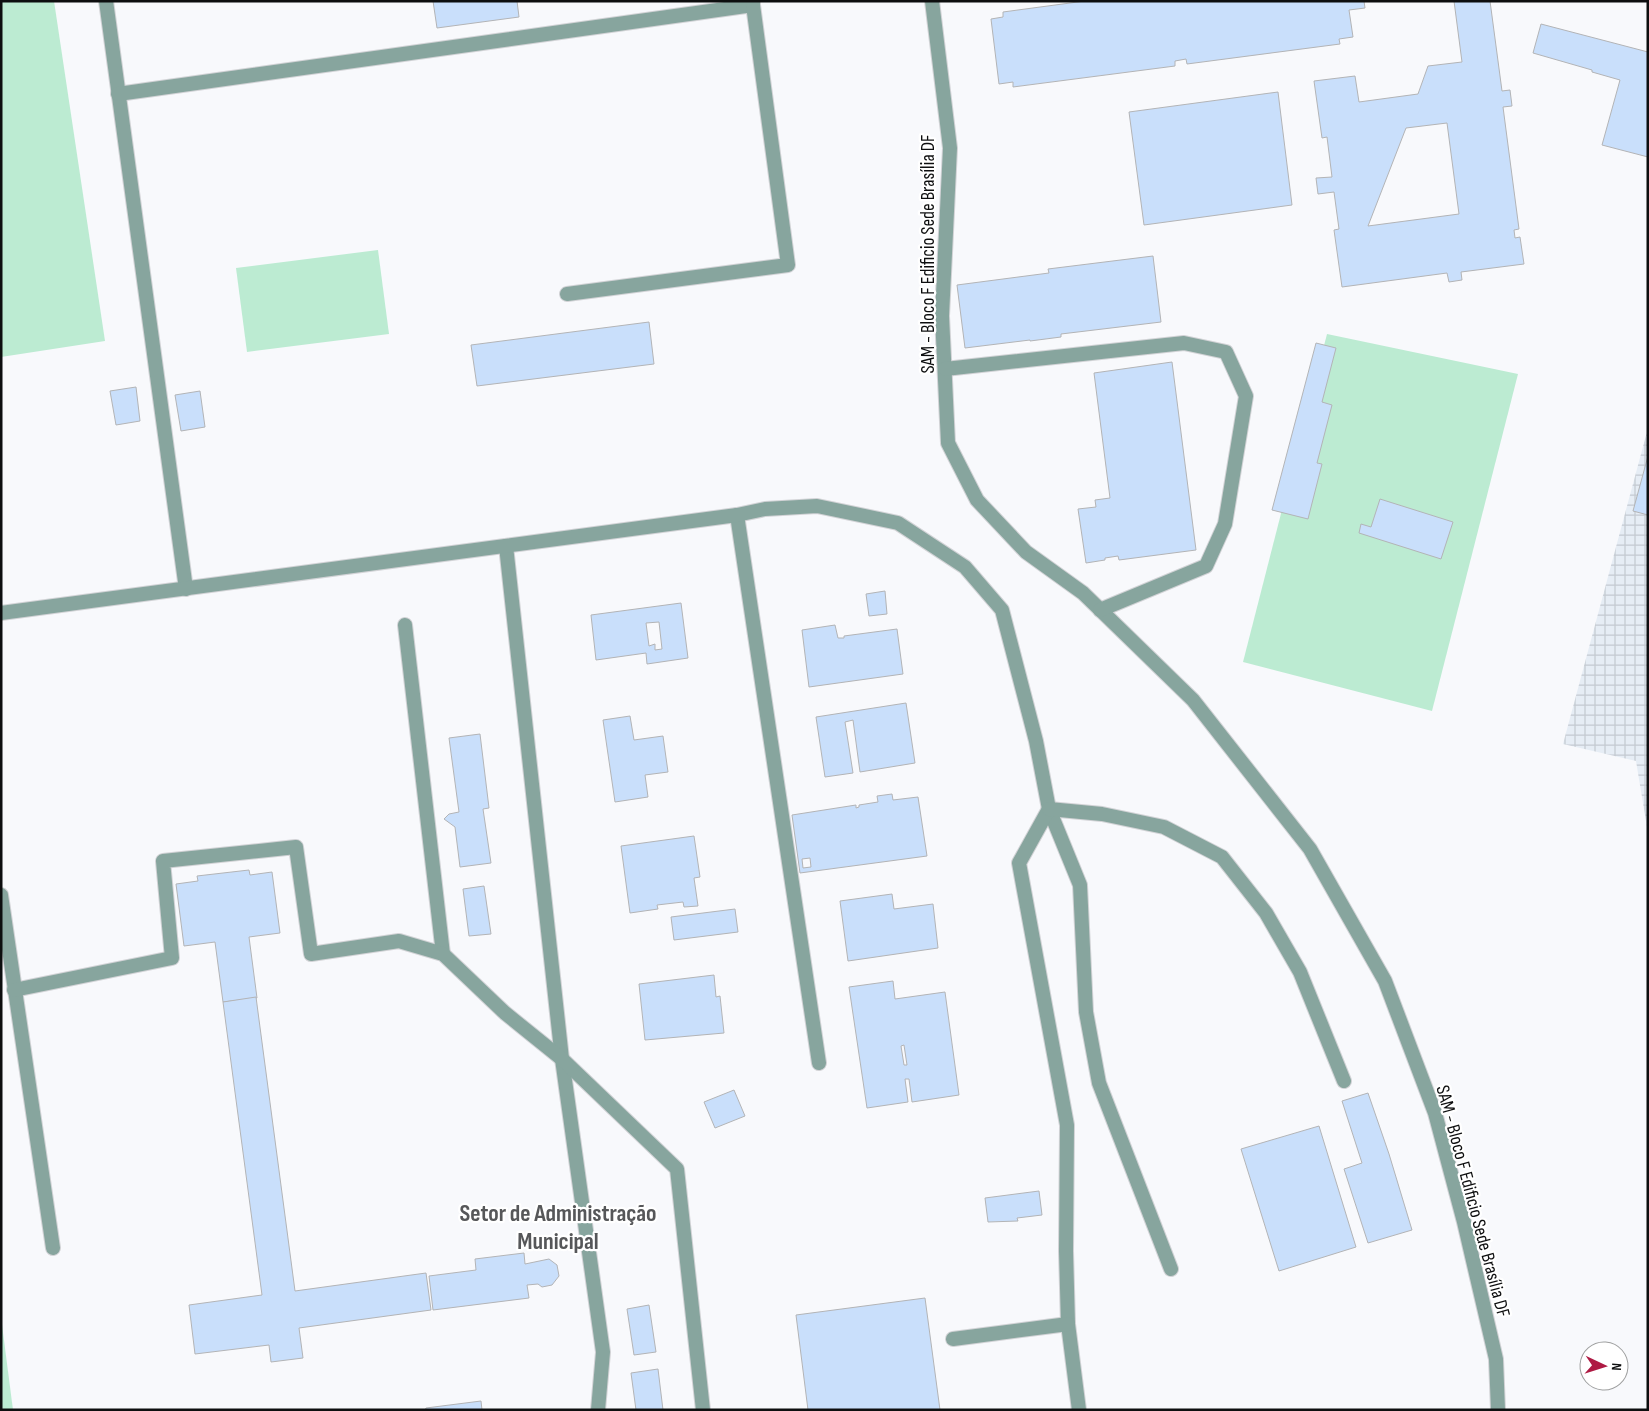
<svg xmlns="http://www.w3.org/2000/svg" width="1649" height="1411" font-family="'Sofia Sans Condensed',sans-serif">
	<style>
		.industrial { fill: url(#industrial-grid) }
		.green { fill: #bcebd2 }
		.building { fill: #c9dffb; stroke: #b3b4b6; fill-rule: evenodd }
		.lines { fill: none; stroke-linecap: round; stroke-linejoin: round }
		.lane-casing { stroke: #d2d3d6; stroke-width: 16 }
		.lane { stroke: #87a59e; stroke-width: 14 }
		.labels { text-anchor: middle; stroke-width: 4.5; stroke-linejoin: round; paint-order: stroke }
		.street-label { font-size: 19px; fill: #0d0e0f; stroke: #fff }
		.district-label { font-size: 24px; font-weight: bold; fill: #565759; stroke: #fff }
	</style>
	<defs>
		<pattern id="industrial-grid" width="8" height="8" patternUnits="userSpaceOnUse" patternTransform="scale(1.25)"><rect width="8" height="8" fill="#e6edf5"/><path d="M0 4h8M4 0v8" fill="none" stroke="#c4cad1"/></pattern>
	</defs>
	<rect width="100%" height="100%" fill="#f8f9fc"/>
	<path class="industrial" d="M1648,428v405l-12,-72 -73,-17z"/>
	<g class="green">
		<path d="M1,1h53l51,340 -104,16z"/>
		<path d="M378,250l11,84 -142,18 -11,-84z"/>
		<path d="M1327,334l191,40 -86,337 -189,-49z"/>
		<path d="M1,1317l12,93h-12z"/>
	</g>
	<g class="building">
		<path d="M433,1h84l2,16 -82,11z"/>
		<path d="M1085,1h279l1,7 -16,2 4,27 -14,2 1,5 -153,20 -1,-5 -11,2v5l-162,21v-5l-14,2 -8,-65 12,-2v-5z"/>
		<path d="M1454,1h36l12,90 8,-1 2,16 -9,1 16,122 -5,1 1,8 5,-1 4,27 -63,8 1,8 -13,2 -2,-9 -105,14 -8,-57 5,-1 -5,-37 -16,2 -2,-16 16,-1 -5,-40 -5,1 -8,-57 41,-5 4,26 59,-8 10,-28 34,-4zM1447,123l12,91 -91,12 38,-98z"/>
		<path d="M1541,24l107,28v105l-46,-12 18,-65 -28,-8v-2l-59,-17z"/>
		<path d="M1278,92l14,113 -148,20 -15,-113z"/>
		<path d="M1153,256l8,66 -100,12v3l-31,4v-1l-65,8 -8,-63 92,-12 -1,-4z"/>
		<path d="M649,322l5,42 -177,22 -6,-41z"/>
		<path d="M1316,343l20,5 -14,54 10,3 -15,58 5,1 -14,55 -36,-9z"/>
		<path d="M1172,362l24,188 -77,10 -1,-4 -13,2v2l-19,3 -8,-54 18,-2 -1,-7 15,-2 -16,-125z"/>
		<path d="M136,387l4,34 -24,4 -6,-34z"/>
		<path d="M200,391l5,36 -24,4 -6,-36z"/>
		<path d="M1648,456v59l-15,-4z"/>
		<path d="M1380,499l73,23 -12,37 -82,-26 2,-9 10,3z"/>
		<path d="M885,591l2,23 -18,2 -3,-22z"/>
		<path d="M681,603l7,55 -41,6 -1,-11 -50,7 -5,-45zM659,622l3,27 -7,1v-6l-6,2 -3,-23z"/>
		<path d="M835,625l3,13h6v-2l53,-7 6,45 -94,13 -7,-57z"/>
		<path d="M906,703l9,60 -55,9 -7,-52 -8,2 8,51 -28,4 -9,-60z"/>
		<path d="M630,716l4,24 29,-4 5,36 -23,3 3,22 -33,5 -12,-82z"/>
		<path d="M480,734l9,74 -6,1 8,54 -31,4 -5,-40 -11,-8 5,-5 10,-2 -10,-74z"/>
		<path d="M892,794l1,6 25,-3 9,59 -127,17 -8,-58 64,-10v3l3,-1v-2l19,-3 -1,-6zM810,858l1,9 -8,1 -1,-9z"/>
		<path d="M694,836l6,41 -6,1 4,28 -14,1 -1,-5 -26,3 1,4 -28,4 -9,-67z"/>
		<path d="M249,870l1,5 22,-3 8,61 -31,4 8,61 -34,4 -8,-60 -31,4 -8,-62 22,-3 -1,-5z"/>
		<path d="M484,886l7,48 -22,2 -6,-47z"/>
		<path d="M892,894l2,15 39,-5 5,44 -90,13 -8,-60z"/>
		<path d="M735,909l3,23 -64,8 -3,-23z"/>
		<path d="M714,975l2,22 4,-1 4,37 -79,7 -6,-56z"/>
		<path d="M893,981l2,18 50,-7 14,103 -47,7 -3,-23h-4l3,23 -41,6 -18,-121zM904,1045l3,20h-3l-3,-19z"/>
		<path d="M256,997l39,294 131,-18 5,37 -132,18 4,30 -32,4 -2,-17 -74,9 -6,-49 73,-10 -39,-293z"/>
		<path d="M734,1090l11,26 -30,12 -11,-26z"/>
		<path d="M1368,1093l21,61 23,76 -44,13 -24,-74 18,-6 -20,-62z"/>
		<path d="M1319,1126l37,121 -77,24 -38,-122z"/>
		<path d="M1039,1191l3,24 -25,3 1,3 -30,1 -3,-24z"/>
		<path d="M524,1253l1,11 24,-5 8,6 2,11 -7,9 -10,2 -4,-3 -11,1 2,13 -96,12 -4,-34 47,-6 -1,-11z"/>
		<path d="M925,1298l15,112h-132l-12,-95z"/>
		<path d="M649,1305l7,47 -22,3 -7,-46z"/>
		<path d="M658,1369l5,41h-27l-5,-37z"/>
		<path d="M481,1401l1,9h-57l1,-2z"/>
	</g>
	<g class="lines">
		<g class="lane-casing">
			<g id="lane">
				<path d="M106,1l80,588"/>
				<path d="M932,1l18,147 -8,168 6,127 29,57 49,52 57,41 110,107 117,149 75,132 50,132 29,109 32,137 2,51"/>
				<path d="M118,94l635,-89v-4"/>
				<path d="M567,294l221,-29 -35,-260"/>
				<path d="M945,369l239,-26 42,9 20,44 -21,128 -19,42 -106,44"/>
				<path d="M737,515l82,548"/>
				<path d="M506,546l56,513 41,293 -5,58"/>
				<path d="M1,613l736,-98 28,-6 52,-3 81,17 67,44 37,43 34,131 13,68 31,76 6,127 13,71 72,186"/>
				<path d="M405,625l38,329"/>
				<path d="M1049,809l-30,54 48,262 -1,126 2,73 11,86"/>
				<path d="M1049,809l53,5 62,13 58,30 44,56 34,59 44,109"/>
				<path d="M1,895l52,353"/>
				<path d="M14,990l158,-32 -9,-97 133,-14 15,107 88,-13 44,13 62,59 57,46 115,110 26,241"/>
				<path d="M953,1339l115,-15"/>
			</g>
		</g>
		<use href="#lane" class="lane"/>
	</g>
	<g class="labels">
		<g class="street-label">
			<text transform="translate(927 254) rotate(-90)" y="7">SAM - Bloco F Edificio Sede Brasília DF</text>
			<text transform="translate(1474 1201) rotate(75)" y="7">SAM - Bloco F Edificio Sede Brasília DF</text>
		</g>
		<g class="district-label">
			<text x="558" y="1221">Setor de Administração<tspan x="558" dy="28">Municipal</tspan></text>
		</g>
	</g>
	<rect width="1649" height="1411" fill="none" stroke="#0d0e0f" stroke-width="5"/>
	<g transform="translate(1604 1366) rotate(94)"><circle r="24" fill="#ffffff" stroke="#9e9f9f"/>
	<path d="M0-4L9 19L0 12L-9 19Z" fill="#ae1a43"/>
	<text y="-8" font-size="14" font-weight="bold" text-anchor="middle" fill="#0d0e0f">N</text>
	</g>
</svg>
